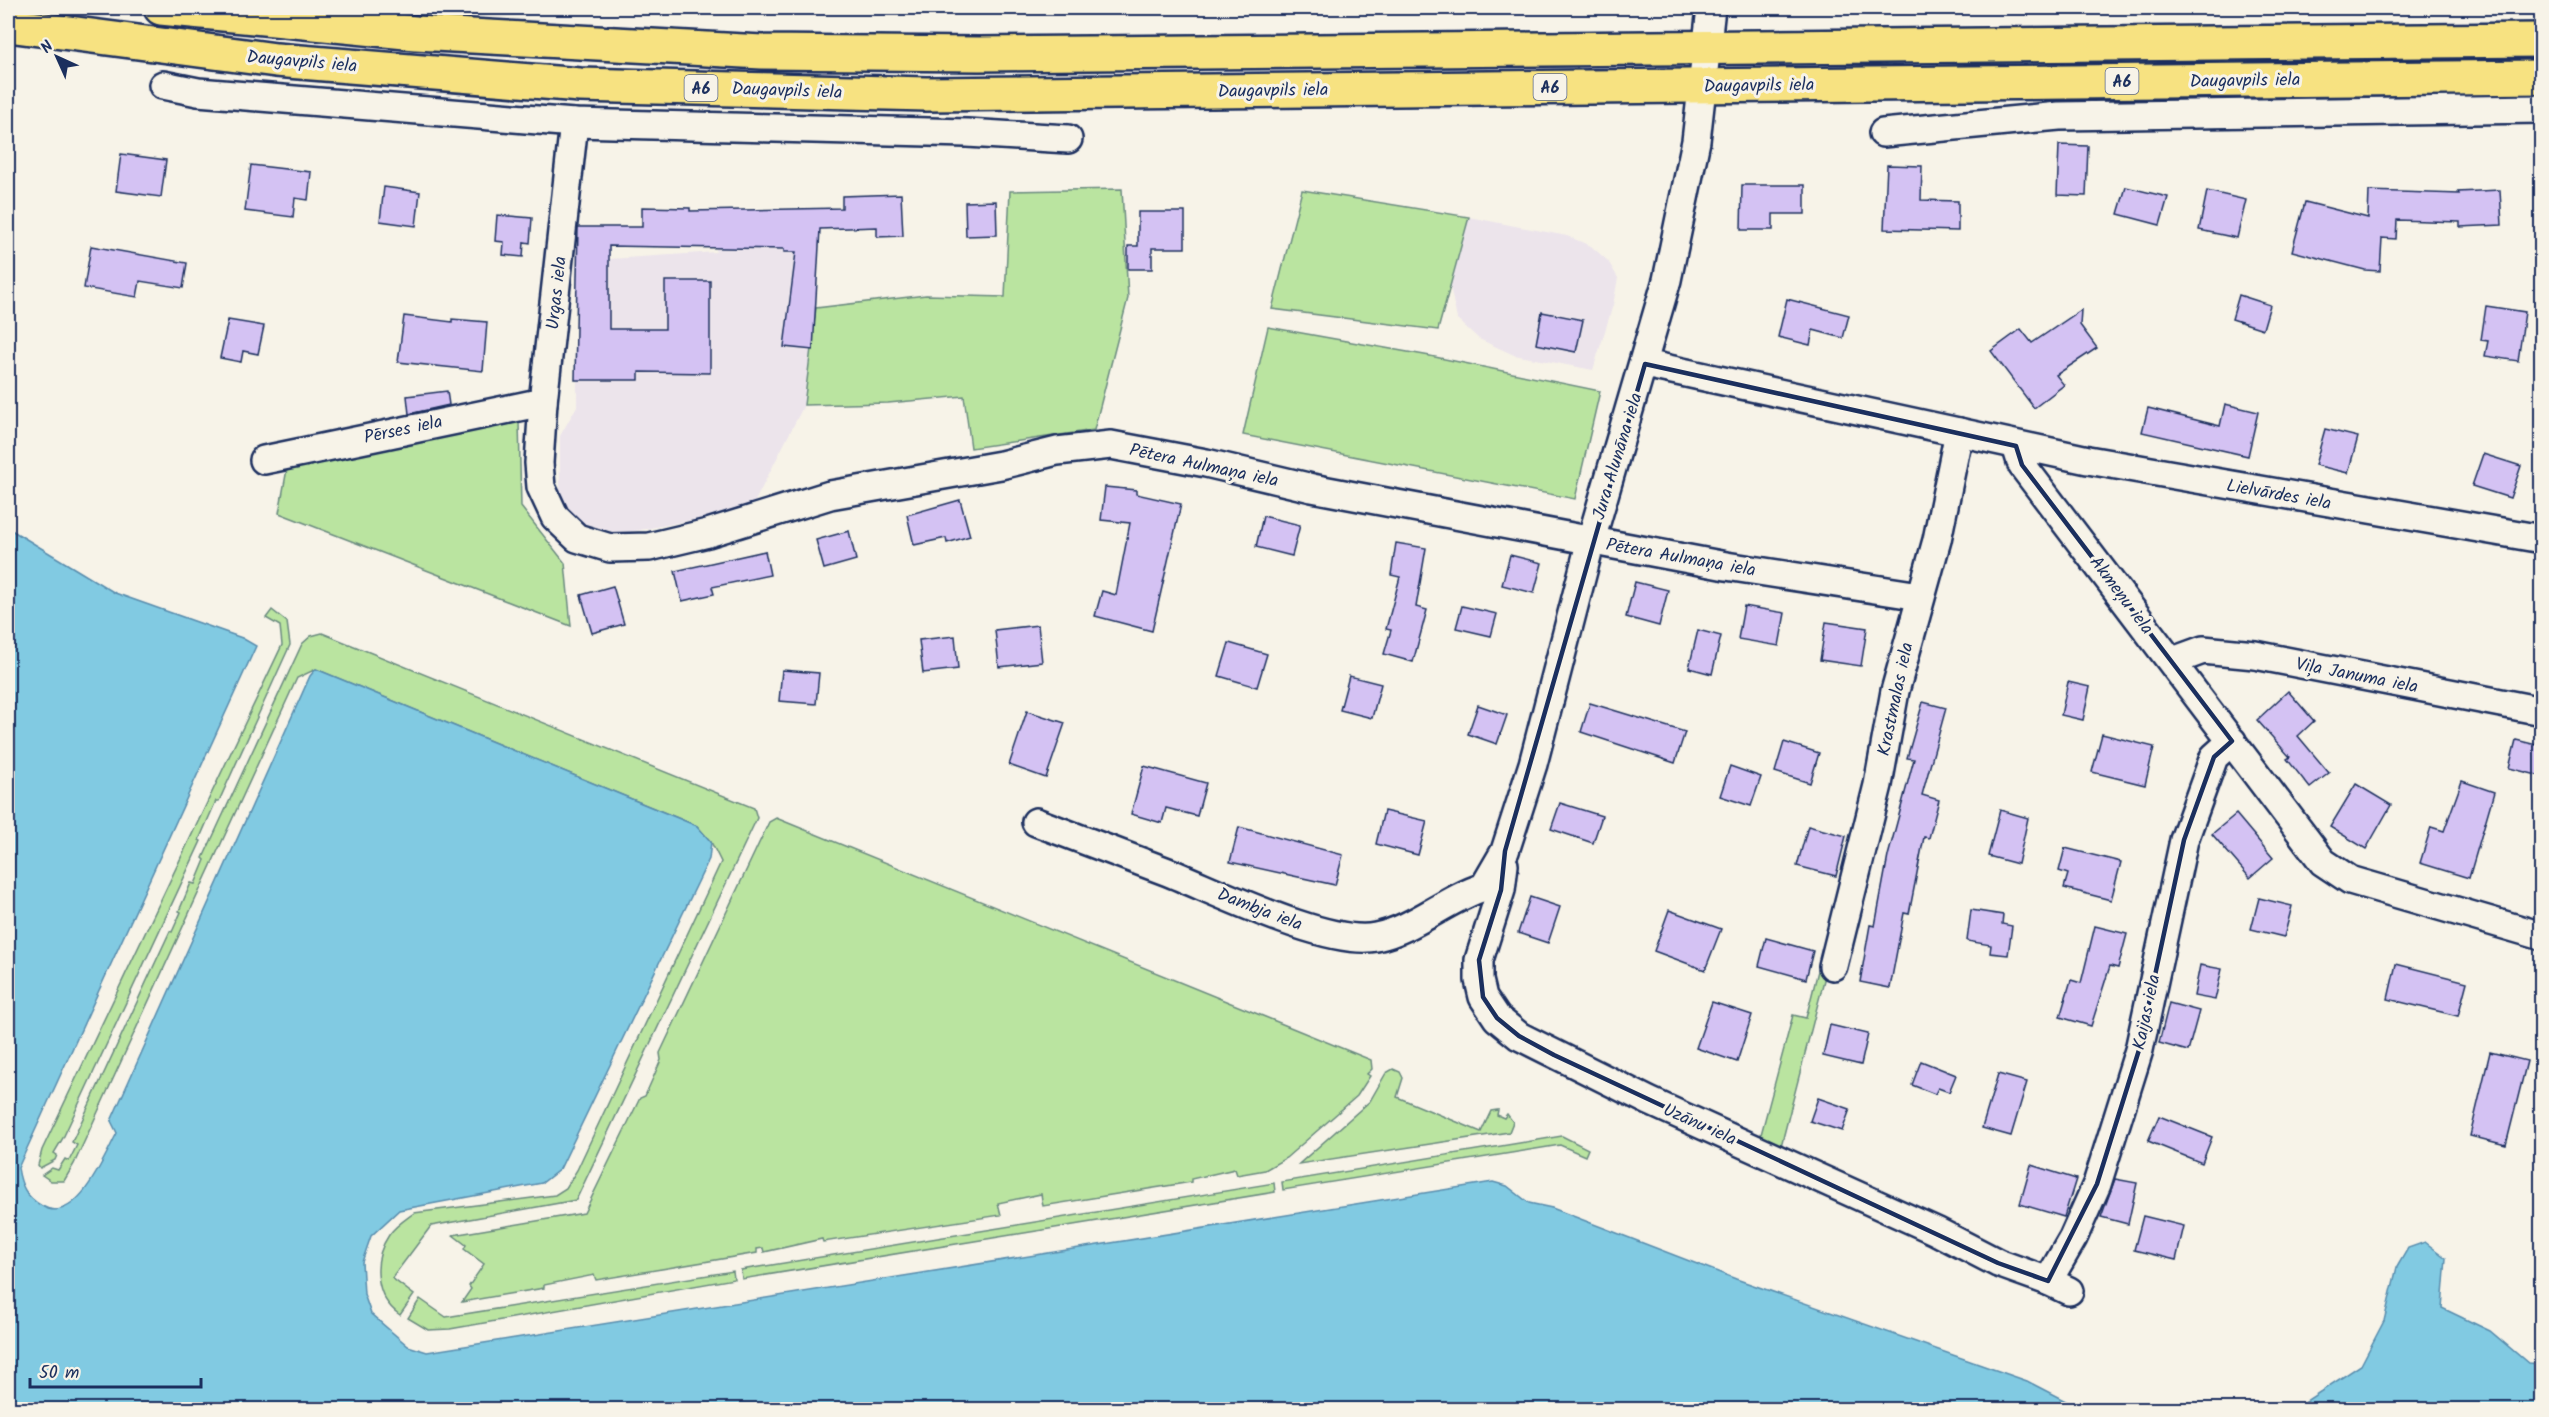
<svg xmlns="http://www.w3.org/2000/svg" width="2549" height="1417" font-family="Kalam,sans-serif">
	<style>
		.built { fill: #ece4eb }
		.green { fill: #bae4a0; stroke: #6a8a7f; stroke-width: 1.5 }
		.water { fill: #81cae2; stroke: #588cad; stroke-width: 1.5 }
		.building { fill: #d4c2f3; stroke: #1b2f5e; stroke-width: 1.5 }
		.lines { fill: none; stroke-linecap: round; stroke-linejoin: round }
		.minor-casing { stroke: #1b2f5e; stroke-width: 32 }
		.trunk-casing { stroke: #1b2f5e; stroke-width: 38 }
		.minor { stroke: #f7f3e8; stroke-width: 27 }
		.trunk { stroke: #f7e281; stroke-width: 33 }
		.marked { fill: none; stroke: #1b2f5e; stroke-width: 4.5; stroke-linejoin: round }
		.labels { text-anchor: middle; stroke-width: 6; stroke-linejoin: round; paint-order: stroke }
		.shield { fill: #f7f3e8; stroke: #5d6a87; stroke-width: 1.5 }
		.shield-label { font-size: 16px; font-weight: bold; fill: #1b2f5e }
		.street-label { font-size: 18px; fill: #1b2f5e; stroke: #f7f3e8 }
	</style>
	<rect width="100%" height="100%" fill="#f7f3e8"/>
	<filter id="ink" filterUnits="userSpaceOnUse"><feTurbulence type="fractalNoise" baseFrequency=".0167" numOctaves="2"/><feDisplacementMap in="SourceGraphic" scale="12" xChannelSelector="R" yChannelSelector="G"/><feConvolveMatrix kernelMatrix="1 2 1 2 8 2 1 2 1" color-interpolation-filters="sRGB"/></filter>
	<g filter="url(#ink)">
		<g class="built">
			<path d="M820,208l-7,142 -9,55 -53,104 -132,25 -40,-12 -19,-23v-63l17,-30 -1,-179h33l1,32 106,-7v-41z"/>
			<path d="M1469,217l98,19 24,10 17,15 10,17 -5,27 -20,65 -79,-15 -35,-16 -22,-20 -7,-33z"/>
		</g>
		<g class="green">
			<path d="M1122,189l6,109 -34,132 -123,18 -7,-52 -76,7 -84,2 12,-97 110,-13 79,2 5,-106z"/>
			<path d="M1302,190l167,27 -31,113 -166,-21z"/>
			<path d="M1268,327l162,29 170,35 -25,108 -332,-64z"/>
			<path d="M519,422l2,85 44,56 6,63 -292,-113 8,-44z"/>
			<path d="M272,610l15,12 3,23 -71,156h-3l-17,39 2,1 -138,297 -9,15 3,2 -2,5 -15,8 -2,-3 4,-15 240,-505 -2,-19 -14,-8z"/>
			<path d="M322,633l432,175 3,10 -181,382 -145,26 -39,52 22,17 -14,20c-26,-18 -28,-55 -11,-80 6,-9 17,-16 25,-22l141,-18 11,-7 11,-18 144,-308 -10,-20 -14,-16 -381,-157 -19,9 -223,486 -10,17h-13l-9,-6 10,-7 6,2 7,-11 4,2 8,-16 -5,-3 98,-211 2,1 9,-20 -2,-1 12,-28 4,1 10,-24 -2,-2 99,-214 9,-8z"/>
			<path d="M776,818l595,242 1,9 -5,5 3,2 -13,20 -71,62 -21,12 -28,5 -2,-6 -44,10v3l-148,24 -2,-12 -43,9 3,12 -178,27 -1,-3 -58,13 -1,-4 -6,1v4l-161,27 -2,-5 -50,10v3l-82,14 9,-13 -2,-3 15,-22 -20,-15 2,-4 -13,-10 131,-22 56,-115 5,-2 16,-36 -1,-7 109,-231z"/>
			<path d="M1823,951l8,2 -51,197 -21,-8 34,-127 13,3z"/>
			<path d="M1393,1069l7,3 3,6 -6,19 84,35 10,-21 7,-1 -1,5 7,3 3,-4 6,8 -4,10 -210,32 71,-63 16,-28z"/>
			<path d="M1562,1136l26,13 -3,7 -25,-11 -277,45 -1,-8z"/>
			<path d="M1274,1183l1,9 -533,87 -1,-9z"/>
			<path d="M733,1271l1,8 -284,50 -22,1 -20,-12 12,-19 26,18z"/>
		</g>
		<g class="water">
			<path d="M8,528l107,65 127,45 14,8 -238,522c3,18 8,29 24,38 35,21 63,-51 75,-73l-6,-12 199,-445 6,-7 381,157 14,16 -2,17 -149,310 -18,14 -143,27 -28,26 -9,26 2,32 7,20 37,32 19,6 1066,-170 14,4 22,17 23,5 184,71 291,102 54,28h-2073z"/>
			<path d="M2425,1242l21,16 -4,50 48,23 38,32 13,1v45h-247l67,-44 23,-44 13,-54 11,-19z"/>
		</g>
		<g class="building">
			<path d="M2059,145l29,1 -2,50 -29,-1z"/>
			<path d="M121,154l45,6 -5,37 -45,-6z"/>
			<path d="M251,165l60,7 -3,28 -13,-2 -2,19 -48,-6z"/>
			<path d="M1887,165l35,1 -1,34 37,1v30l-74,-2z"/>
			<path d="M1742,185h63v29h-32v16h-32z"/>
			<path d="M384,187l36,5 -4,34 -36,-5z"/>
			<path d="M2126,187l42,10 -8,28 -42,-11z"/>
			<path d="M2500,190l2,35 -42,2v-5l-63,-2 -1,19 -14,-1 -2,33 -15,-1 -73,-19 13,-49 63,16 1,-27 90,3 -1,-2z"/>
			<path d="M2207,191l39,9 -9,38 -38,-8z"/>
			<path d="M901,194l2,42 -26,1v-10l-57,2 -7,121 -29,-3 12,-95h-12v-3l-175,-3v83h56v-48h45v92l-71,-1v8h-64l3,-153h64v-20l48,1v3l152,-3v-12z"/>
			<path d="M996,201l1,34 -31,1 -1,-34z"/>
			<path d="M1138,212h47v36h-33v21h-24v-23h10z"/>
			<path d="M497,215l35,3 -2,25 -6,-1 -1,15 -20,-2 1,-13 -9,-1z"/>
			<path d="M91,246l96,17 -4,25 -43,-7 -3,16 -53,-9z"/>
			<path d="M2239,295l31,10 -7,24 -31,-10z"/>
			<path d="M1787,299l62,16 -6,23 -30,-8 -3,15 -32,-8z"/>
			<path d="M2486,306l39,6 -7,49 -33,-5 3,-15 -7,-1z"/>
			<path d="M2081,310l-1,15 17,23 -41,27 8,10 -30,23 -43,-57 30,-22 11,14z"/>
			<path d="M1542,312l41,8 -7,32 -40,-8z"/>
			<path d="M404,316l48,6v-3l35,3 -4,49 -85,-9z"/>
			<path d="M228,320l36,6 -6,28 -15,-3 -2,11 -21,-4z"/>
			<path d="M447,391l2,14 -40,9 -2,-18z"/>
			<path d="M2225,404l33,8 -10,44 -106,-24 6,-24 72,18z"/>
			<path d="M2325,429l33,8 -10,36 -33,-8z"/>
			<path d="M2483,454l38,12 -11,32 -38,-12z"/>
			<path d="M1105,487l31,3v4l45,10 -29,127 -57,-15 7,-25 14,4 14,-72 -29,-3z"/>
			<path d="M960,500l10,36 -23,7 -1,-5 -32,7 -7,-30z"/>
			<path d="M1263,516l37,9 -8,31 -36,-9z"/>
			<path d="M849,531l7,29 -32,9 -8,-29z"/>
			<path d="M1396,543l30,5 -10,59 11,3 -14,52 -29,-8 7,-24 -5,-1 14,-52 -9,-2z"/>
			<path d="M765,551l5,24 -58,12 2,7 -32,7 -7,-30z"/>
			<path d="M1510,555l32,8 -8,30 -32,-8z"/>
			<path d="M1635,582l33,8 -9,36 -33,-9z"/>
			<path d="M613,586l11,38 -32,9 -11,-38z"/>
			<path d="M1462,606l35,8 -6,22 -35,-8z"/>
			<path d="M1744,606l41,7 -6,33 -41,-7z"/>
			<path d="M1826,622l41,6 -6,38 -41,-6z"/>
			<path d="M1038,625l4,37 -43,5 -4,-37z"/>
			<path d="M1698,630l23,6 -9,38 -23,-6z"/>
			<path d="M955,636l3,33 -35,4 -4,-33z"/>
			<path d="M1229,643l38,11 -10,33 -38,-11z"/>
			<path d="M782,670l37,3 -3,31 -37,-3z"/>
			<path d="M1349,676l32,8 -9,34 -32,-8z"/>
			<path d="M2068,682l22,5 -7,33 -22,-5z"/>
			<path d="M2288,691l26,30 -16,15 31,37 -19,15 -23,-29 3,-2 -33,-37z"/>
			<path d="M1923,702l23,6 -24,87 17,5 -10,38 -5,-1 -15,77 -5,-1 -14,75 -30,-6 10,-57 5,1 13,-70 26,-97 -7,-1z"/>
			<path d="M1590,703l95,29 -10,31 -94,-31z"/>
			<path d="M1478,705l29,10 -10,29 -29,-10z"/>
			<path d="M1027,711l38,12 -19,55 -37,-13z"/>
			<path d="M2102,734l52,13 -9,38 -53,-13z"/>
			<path d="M2516,740l25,6v30l-32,-8z"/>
			<path d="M1784,742l35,11 -9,30 -35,-11z"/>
			<path d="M1144,766l62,17 -9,33 -31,-8 -4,15 -31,-9z"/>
			<path d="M1730,766l31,11 -10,29 -31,-10z"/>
			<path d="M2462,781l32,11 -25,86 -49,-15 11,-36 13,4z"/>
			<path d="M2356,784l35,21 -25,44 -36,-22z"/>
			<path d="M1560,803l42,13 -9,27 -42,-14z"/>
			<path d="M2000,810l28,8 -10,46 -30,-8z"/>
			<path d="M1384,811l43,10 -9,34 -42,-11z"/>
			<path d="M2236,814l37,44 -23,20 -38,-44z"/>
			<path d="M1808,826l38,10 -10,40 -39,-10z"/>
			<path d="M1239,827l104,28 -8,30 -105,-23z"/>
			<path d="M2065,848l56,14 -10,38 -47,-12 4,-14 -9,-3z"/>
			<path d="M1530,897l30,10 -12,36 -30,-10z"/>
			<path d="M2259,898l33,8 -8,31 -33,-8z"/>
			<path d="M1669,910l52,19 -16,41 -51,-19z"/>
			<path d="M1971,910l32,5 -1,9 10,2 -4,29 -18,-2 1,-8 -24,-4z"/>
			<path d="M2095,926l32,8 -9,34 -8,-2 -19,60 -31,-9 11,-37 10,3z"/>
			<path d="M1766,938l47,13 -7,28 -47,-13z"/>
			<path d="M2396,964l71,18 -9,34 -70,-17z"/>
			<path d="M2200,965l22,4 -7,31 -21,-4z"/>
			<path d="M1712,1002l40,13 -15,47 -41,-14z"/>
			<path d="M2169,1003l30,8 -11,40 -29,-8z"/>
			<path d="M1830,1025l38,9 -7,31 -38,-9z"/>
			<path d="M2490,1052l37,9 -21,84 -36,-9z"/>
			<path d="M1921,1061l35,14 -7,17 -11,-4 -3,6 -23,-9z"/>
			<path d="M1998,1074l29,8 -16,54 -29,-8z"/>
			<path d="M1818,1098l32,11 -8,22 -32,-10z"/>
			<path d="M2159,1116l53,21 -10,26 -54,-22z"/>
			<path d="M2031,1165l45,14 -12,38 -44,-13z"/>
			<path d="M2115,1179l22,4 -9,41 -27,-7z"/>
			<path d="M2143,1216l41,10 -8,34 -42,-10z"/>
		</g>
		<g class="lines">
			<g class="minor-casing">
				<g id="minor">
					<path d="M163,85l35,7 376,31 393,10 101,6"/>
					<path d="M574,123l-31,279 -4,61 2,24 14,30 22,21 33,10 39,-1 59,-14 122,-38 171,-30 56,-14 54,-6 95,18 106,25 414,78 194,30"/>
					<path d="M1883,133l176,-17 483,-7"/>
					<path d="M1645,364l443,96 454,79"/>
					<path d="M2016,446l6,19 301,397 27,18 192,56"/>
					<path d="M264,460l279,-58"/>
					<path d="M2173,661l30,-11 52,5 287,56"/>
					<path d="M1036,822c44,17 88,33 132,50 48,19 161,75 208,65 39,-8 70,-38 108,-50l21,-36 28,-87 58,-224 76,-260 29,-139 15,-133"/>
					<path d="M1504,865l-3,25 -22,70v20l4,17 14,21 22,18 130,65 287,130 62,32 50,18 21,10"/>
					<path d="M1833,966l45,-181 17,-94 42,-151 22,-108"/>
					<path d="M2048,1281l25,-43 24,-54 42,-134 45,-210 30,-83 18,-16"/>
				</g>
			</g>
			<g class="trunk-casing">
				<g id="trunk">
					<path d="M161,8l255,25 346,19 217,2 1563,-14"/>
					<path d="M8,25l268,35 304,25 346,9 1616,-17"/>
				</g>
			</g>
			<use href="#minor" class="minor"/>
			<use href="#trunk" class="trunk"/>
		</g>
	</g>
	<path class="marked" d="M1645,364l371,82 6,19 210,276 -18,16 -30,83 -45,210 -42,134 -49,97 -50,-18 -444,-208 -35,-19 -22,-18 -14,-21 -4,-37 22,-70 4,-39z"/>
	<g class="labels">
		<g class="shield">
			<rect x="2105.5" y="68" width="33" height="26" rx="4.5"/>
			<rect x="1533.5" y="74" width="33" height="26" rx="4.5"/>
			<rect x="684.5" y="75" width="33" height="26" rx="4.5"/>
		</g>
		<g class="shield-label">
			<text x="2122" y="87">A6</text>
			<text x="1550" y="93">A6</text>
			<text x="701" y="94">A6</text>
		</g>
		<g class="street-label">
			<text transform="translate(302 61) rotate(5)" y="6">Daugavpils iela</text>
			<text transform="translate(2245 80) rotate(-1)" y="6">Daugavpils iela</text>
			<text transform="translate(1759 85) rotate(-1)" y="6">Daugavpils iela</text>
			<text transform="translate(787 90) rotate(2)" y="6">Daugavpils iela</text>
			<text transform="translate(1273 90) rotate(-1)" y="6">Daugavpils iela</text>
			<text transform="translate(556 293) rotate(-84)" y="6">Urgas iela</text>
			<text transform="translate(403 429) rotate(-12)" y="6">Pērses iela</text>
			<text transform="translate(1617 456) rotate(-73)" y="6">Jura Alunāna iela</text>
			<text transform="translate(1204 465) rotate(12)" y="6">Pētera Aulmaņa iela</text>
			<text transform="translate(2279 494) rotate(10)" y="6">Lielvārdes iela</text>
			<text transform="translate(1681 557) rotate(10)" y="6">Pētera Aulmaņa iela</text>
			<text transform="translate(2122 595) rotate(53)" y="6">Akmeņu iela</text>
			<text transform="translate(2357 675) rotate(11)" y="6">Viļa Januma iela</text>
			<text transform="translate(1895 699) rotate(-78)" y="6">Krastmalas iela</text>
			<text transform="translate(1260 909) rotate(21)" y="6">Dambja iela</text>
			<text transform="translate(2146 1012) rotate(-78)" y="6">Kaijas iela</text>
			<text transform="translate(1700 1124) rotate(24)" y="6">Uzānu iela</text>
		</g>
	</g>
	<rect width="2549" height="1417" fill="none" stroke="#f7f3e8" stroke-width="30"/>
	<rect x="15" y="15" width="2519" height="1387" fill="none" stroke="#1b2f5e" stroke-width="2" filter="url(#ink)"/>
	<g transform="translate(57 57) rotate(315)" stroke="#f7f3e8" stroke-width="4.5" paint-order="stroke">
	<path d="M0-4.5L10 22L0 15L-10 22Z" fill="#1b2f5e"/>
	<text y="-9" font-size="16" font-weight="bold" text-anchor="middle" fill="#1b2f5e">N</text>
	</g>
	<path d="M30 1378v9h171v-9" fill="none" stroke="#1b2f5e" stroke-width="3"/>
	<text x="39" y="1378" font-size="18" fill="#1b2f5e" stroke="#f7f3e8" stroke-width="4.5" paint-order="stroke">50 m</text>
</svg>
